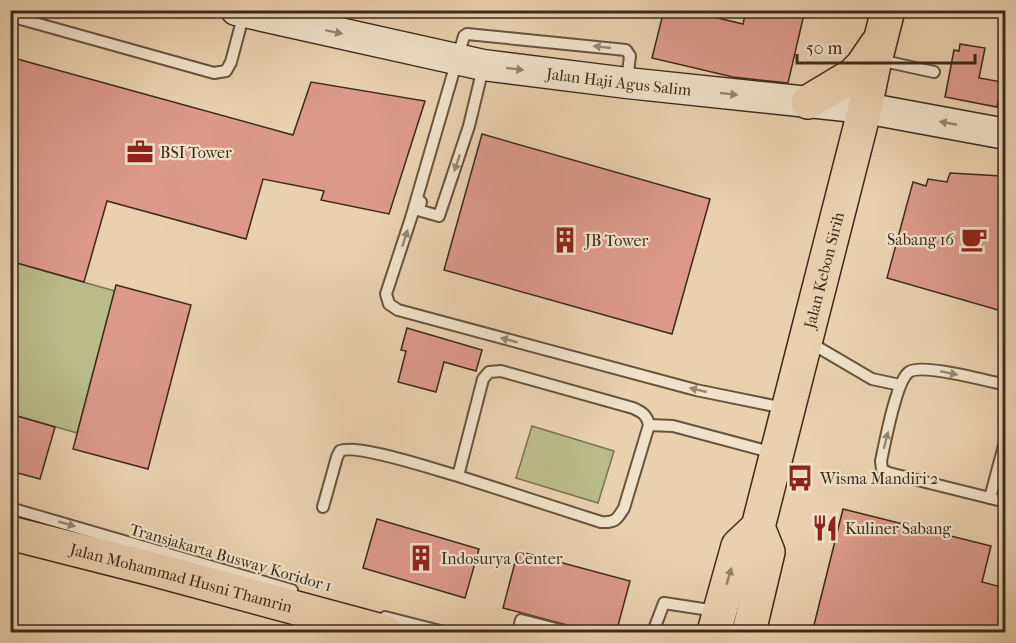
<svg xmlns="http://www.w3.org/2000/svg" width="1016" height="643" font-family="'IM FELL French Canon',serif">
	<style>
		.green { fill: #b9bb89; stroke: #7a7351; stroke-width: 1.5 }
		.building { fill: #dc998a; stroke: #3c2b19; stroke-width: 1.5 }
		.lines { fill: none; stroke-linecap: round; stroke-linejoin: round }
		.lane-casing { stroke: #67543e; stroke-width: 14 }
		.secondary-casing { stroke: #3c2b19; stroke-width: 33 }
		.primary-casing { stroke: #3c2b19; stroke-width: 36 }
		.lane { stroke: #f1e1ca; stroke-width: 10 }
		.secondary { stroke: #f1e1ca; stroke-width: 30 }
		.primary { stroke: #e9d1ae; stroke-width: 33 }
		.oneway { fill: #968672 }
		.oneway2 { fill: #927e64 }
		.labels { text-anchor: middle; stroke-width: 4.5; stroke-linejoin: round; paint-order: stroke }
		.street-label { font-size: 16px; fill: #3c2b19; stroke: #f1e1ca }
		.poi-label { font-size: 16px; fill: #3c2b19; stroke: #f1e1ca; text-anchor: start }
	</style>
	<rect width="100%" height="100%" fill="#e9d1ae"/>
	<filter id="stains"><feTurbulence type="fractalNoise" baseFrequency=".00333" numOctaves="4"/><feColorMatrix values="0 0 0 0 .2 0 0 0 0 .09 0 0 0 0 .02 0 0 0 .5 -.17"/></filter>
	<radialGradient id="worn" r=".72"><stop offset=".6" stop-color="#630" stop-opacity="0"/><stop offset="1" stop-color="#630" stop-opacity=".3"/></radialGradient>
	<g class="green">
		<path d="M16,263l99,28 -38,142 -66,-19v-131z"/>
		<path d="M532,426l82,25 -16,52 -82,-25z"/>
	</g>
	<g class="building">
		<path d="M664,10h21l58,14 3,-14h59l-17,73 -55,-6 -81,-19z"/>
		<path d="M960,44l25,4 -6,30 23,4 -5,25 -52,-10 9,-47 5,1z"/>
		<path d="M10,57l283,78 18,-53 114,19 -36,113 -68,-14 3,-9 -61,-12 -17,60 -139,-38 -23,81 -74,-21z"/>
		<path d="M482,134l228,65 -38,135 -228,-64z"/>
		<path d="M950,173l51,3 -1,5 5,1v130l-118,-34 26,-96 13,4 2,-7 19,3z"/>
		<path d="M116,285l75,20 -43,164 -75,-20z"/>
		<path d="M407,328l75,22 -6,21 -32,-9 -8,30 -38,-10 8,-31 -5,-1z"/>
		<path d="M10,414l45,13 -15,52 -30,-8z"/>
		<path d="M843,509l148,37 -9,36 23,6v45h-193z"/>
		<path d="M377,519l102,30 -14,49 -102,-30z"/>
		<path d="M518,551l112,30 -14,52h-19l-94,-25z"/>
	</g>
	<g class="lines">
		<g class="lane-casing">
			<g id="lane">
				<path d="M10,16l204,57 12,-2 5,-9 13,-49"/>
				<path d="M879,60l55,12"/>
				<path d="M627,80l3,-24 -4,-6 -159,-16 -3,2 -53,182 -25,76 3,10 9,6 298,80 88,18"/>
				<path d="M421,202l-3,8 21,6 30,-90 14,-58"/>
				<path d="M809,342l63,37 28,6"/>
				<path d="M1006,385c-18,-4 -84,-22 -97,-13 -13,9 -24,71 -28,89l1,9 7,3 117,29"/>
				<path d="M649,425l24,1 101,27"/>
				<path d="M990,498l16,-60"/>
				<path d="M323,507l14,-50 3,-6c16,-8 96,19 118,25l25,-97 6,-7 12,-1 132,37c9,4 14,7 16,17l-25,83c-7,11 -8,15 -23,14l-143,-46"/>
				<path d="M10,508l282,82"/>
				<path d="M385,617l59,15"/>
				<path d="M518,632l3,-12 47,12"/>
				<path d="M653,632l11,-29 52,8"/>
			</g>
		</g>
		<g class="secondary-casing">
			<g id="secondary">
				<path id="s1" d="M236,10l247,55 144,18 238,25 141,26"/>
			</g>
		</g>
		<g class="primary-casing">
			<g id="primary">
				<path d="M808,102l45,-27 9,-9 15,-22"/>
				<path id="s2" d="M10,533l142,36 233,63"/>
				<path id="s3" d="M714,632l24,-86 20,-19 107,-419 8,-39 15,-59"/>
				<path d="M749,632l19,-80 -10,-25"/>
			</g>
		</g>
		<use href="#lane" class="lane"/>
		<use href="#secondary" class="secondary"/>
		<use href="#primary" class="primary"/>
	</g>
	<defs><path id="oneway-solid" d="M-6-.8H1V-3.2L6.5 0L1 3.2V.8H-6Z" transform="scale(1.5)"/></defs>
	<g class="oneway">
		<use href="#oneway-solid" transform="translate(334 32) rotate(12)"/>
		<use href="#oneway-solid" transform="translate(602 47) rotate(-174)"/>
		<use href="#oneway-solid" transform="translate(515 69) rotate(7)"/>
		<use href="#oneway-solid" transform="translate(729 94) rotate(6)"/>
		<use href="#oneway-solid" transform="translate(948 123) rotate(-169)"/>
		<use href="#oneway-solid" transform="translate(457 163) rotate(109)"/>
		<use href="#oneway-solid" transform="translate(405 238) rotate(-72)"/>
		<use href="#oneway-solid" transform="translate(509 340) rotate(-165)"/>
		<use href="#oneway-solid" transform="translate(949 373) rotate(12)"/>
		<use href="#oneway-solid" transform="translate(698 390) rotate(-167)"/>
		<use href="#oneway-solid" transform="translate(886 440) rotate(-76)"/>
		<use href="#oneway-solid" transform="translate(67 524) rotate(16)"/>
	</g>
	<use class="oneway2" href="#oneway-solid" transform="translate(729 576) rotate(-74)"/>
	<defs>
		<g id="office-bare" transform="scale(2.07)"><path d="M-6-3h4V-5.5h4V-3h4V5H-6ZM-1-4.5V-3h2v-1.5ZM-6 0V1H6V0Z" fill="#8f2418" stroke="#f1e1ca" stroke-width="2.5" paint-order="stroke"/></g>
		<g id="cafe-bare" transform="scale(2.07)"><path d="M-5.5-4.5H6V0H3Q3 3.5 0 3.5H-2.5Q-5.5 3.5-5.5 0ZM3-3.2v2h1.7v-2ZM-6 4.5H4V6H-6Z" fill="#8f2418" stroke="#f1e1ca" stroke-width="2.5" paint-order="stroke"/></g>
		<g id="building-bare" transform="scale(2.07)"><path d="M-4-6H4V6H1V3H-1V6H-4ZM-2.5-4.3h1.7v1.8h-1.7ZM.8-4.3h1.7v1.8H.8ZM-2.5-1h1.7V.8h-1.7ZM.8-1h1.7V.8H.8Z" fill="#8f2418" stroke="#f1e1ca" stroke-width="2.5" paint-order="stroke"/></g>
		<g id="bus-bare" transform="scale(2.07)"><path d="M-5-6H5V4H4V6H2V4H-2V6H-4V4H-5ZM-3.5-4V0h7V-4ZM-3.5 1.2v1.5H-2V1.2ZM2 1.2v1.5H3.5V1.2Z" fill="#8f2418" stroke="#f1e1ca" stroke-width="2.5" paint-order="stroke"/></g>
		<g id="restaurant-bare" transform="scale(2.07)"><path d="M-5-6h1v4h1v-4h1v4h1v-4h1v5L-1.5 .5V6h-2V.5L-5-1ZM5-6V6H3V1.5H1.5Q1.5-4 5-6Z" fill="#8f2418" stroke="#f1e1ca" stroke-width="2.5" paint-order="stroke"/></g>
	</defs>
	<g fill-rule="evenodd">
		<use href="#office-bare" x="140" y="152"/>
		<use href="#cafe-bare" x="974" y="239"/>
		<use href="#building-bare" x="565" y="240"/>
		<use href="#bus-bare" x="800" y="478"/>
		<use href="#restaurant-bare" x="825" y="528"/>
		<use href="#building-bare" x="421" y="558"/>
	</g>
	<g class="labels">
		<g class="street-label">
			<text dy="6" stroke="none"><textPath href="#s1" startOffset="390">Jalan Haji Agus Salim</textPath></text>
			<text dy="6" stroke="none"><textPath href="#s3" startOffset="382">Jalan Kebon Sirih</textPath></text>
			<text transform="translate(231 557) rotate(16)" y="6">Transjakarta Busway Koridor 1</text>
			<text dy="6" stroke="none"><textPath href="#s2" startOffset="177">Jalan Mohammad Husni Thamrin</textPath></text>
		</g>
		<g class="poi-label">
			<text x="160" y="158">BSI Tower</text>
			<text x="954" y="245" text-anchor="end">Sabang 16</text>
			<text x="585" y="246">JB Tower</text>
			<text x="820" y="484">Wisma Mandiri 2</text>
			<text x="845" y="534">Kuliner Sabang</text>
			<text x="441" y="564">Indosurya Center</text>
		</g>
	</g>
	<rect width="1016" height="643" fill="none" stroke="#e9d1ae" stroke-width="36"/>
	<rect x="12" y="12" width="992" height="619" fill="none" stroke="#3c2b19" stroke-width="3"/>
	<rect x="18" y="18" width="980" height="607" fill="none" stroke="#3c2b19" stroke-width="1.5"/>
	<path d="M797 54v9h178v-9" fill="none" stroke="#3c2b19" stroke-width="3"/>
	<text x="806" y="54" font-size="18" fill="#3c2b19" stroke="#f1e1ca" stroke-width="4.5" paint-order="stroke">50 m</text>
	<rect width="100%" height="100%" filter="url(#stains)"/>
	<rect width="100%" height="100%" fill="url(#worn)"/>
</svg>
